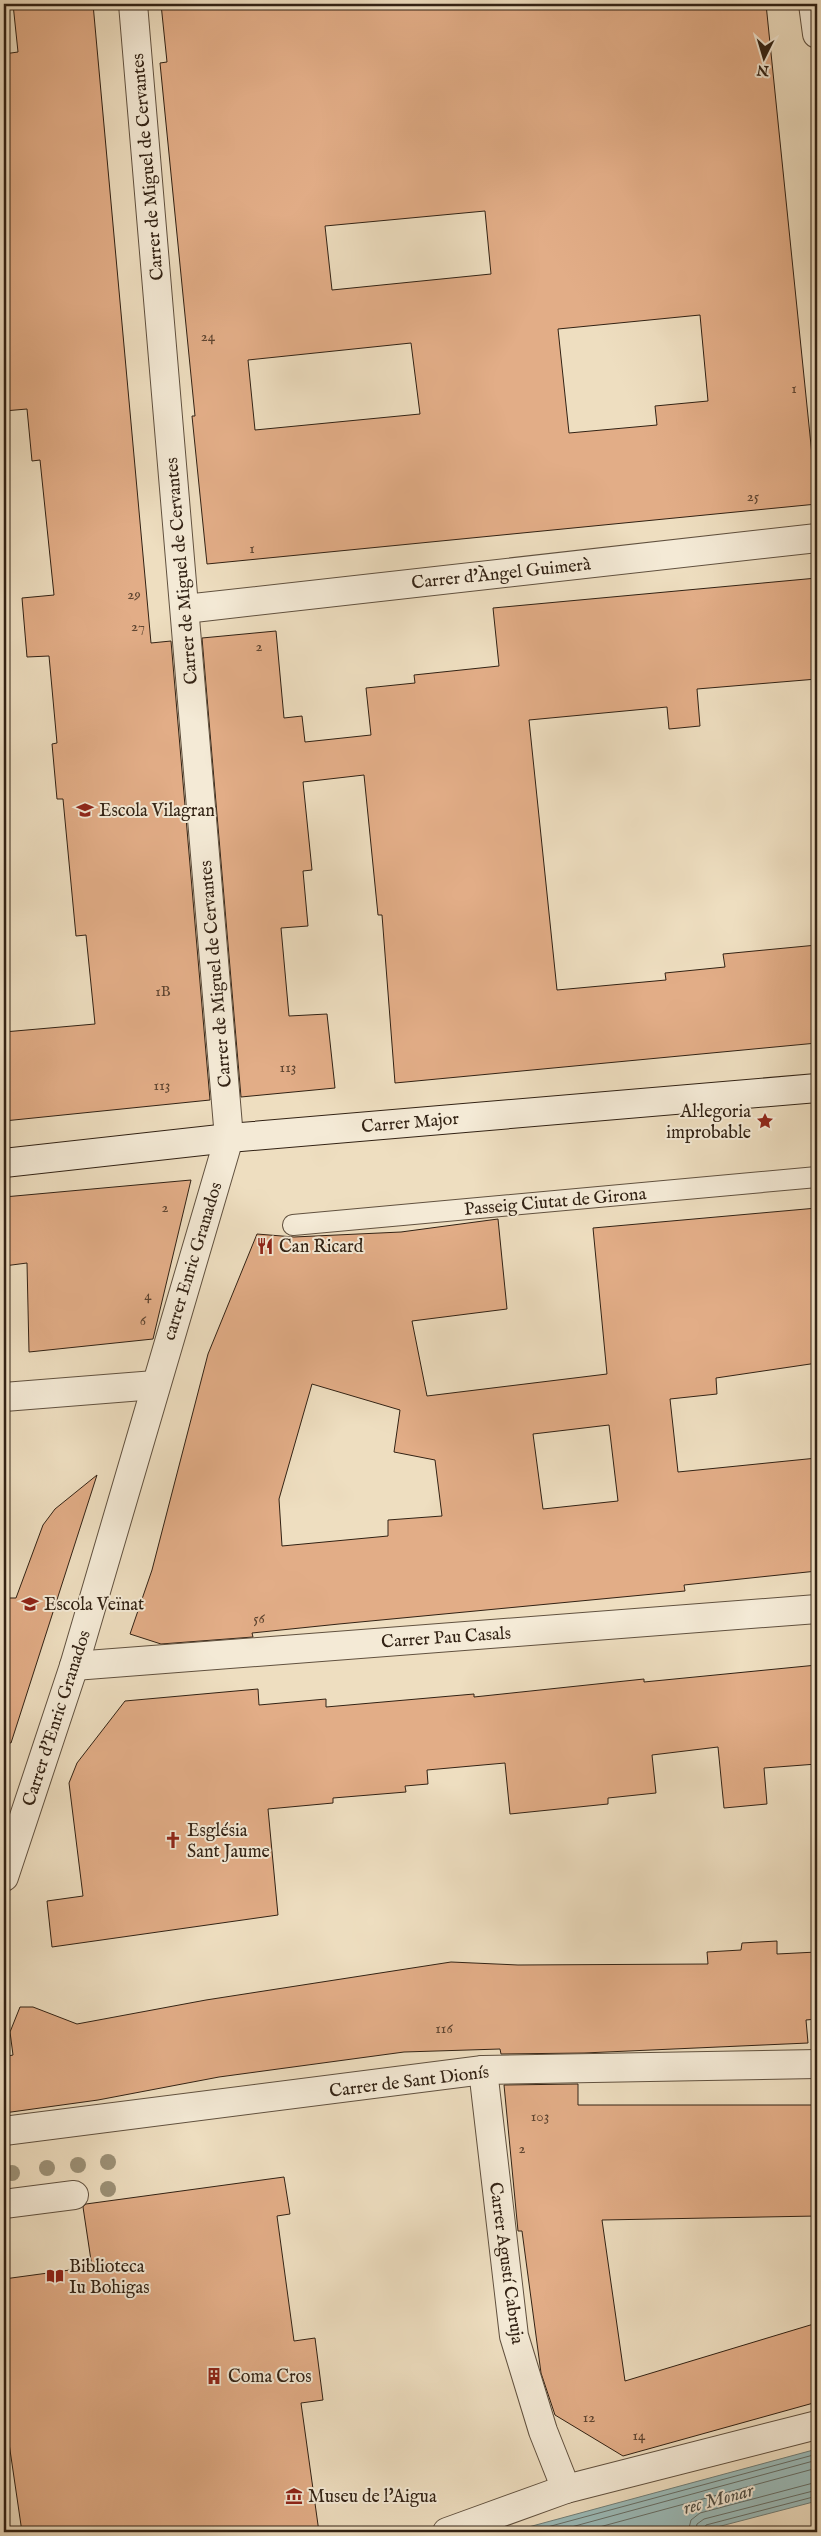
<svg xmlns="http://www.w3.org/2000/svg" width="821" height="2536" font-family="'IM FELL English',serif">
	<style>
		.water { fill: #9bbbb9; stroke: #717e77 }
		.lines { fill: none; stroke-linecap: round; stroke-linejoin: round }
		.shore { stroke: #666e66; stroke-width: 1 }
		.building { fill: #e2ad87; stroke: #322214; fill-rule: evenodd }
		.lane-casing { stroke: #61513f; stroke-width: 22 }
		.street-casing { stroke: #61513f; stroke-width: 30 }
		.secondary-casing { stroke: #322214; stroke-width: 30 }
		.lane { stroke: #f4ead6; stroke-width: 20 }
		.street { stroke: #f4ead6; stroke-width: 28 }
		.secondary { stroke: #f4ead6; stroke-width: 28 }
		.tree { fill: #9c9177 }
		.labels { text-anchor: middle; stroke-width: 4; stroke-linejoin: round; paint-order: stroke }
		.number-label { font-size: 15px; fill: #5e4531 }
		.street-label { font-size: 18px; fill: #322214; stroke: #f4ead6 }
		.poi-label { font-size: 18px; fill: #322214; stroke: #f4ead6; text-anchor: start }
		.water-label { font-size: 19px; font-style: italic; fill: #525046; stroke: #f4ead6 }
	</style>
	<rect width="100%" height="100%" fill="#eedec0"/>
	<filter id="stains"><feTurbulence type="fractalNoise" baseFrequency=".004" numOctaves="4"/><feColorMatrix values="0 0 0 0 .2 0 0 0 0 .09 0 0 0 0 .02 0 0 0 .5 -.17"/></filter>
	<radialGradient id="worn" r=".72"><stop offset=".6" stop-color="#630" stop-opacity="0"/><stop offset="1" stop-color="#630" stop-opacity=".3"/></radialGradient>
	<path class="water" d="M817,2449v52l-119,31h-188z"/>
	<g class="lines">
		<g class="shore">
			<path d="M529,2532l288,-78"/>
			<path d="M553,2532l264,-72"/>
			<path d="M581,2532l236,-64"/>
			<path d="M688,2532l3,-12 9,-7 117,-31"/>
			<path d="M695,2532l2,-8 7,-5 113,-29"/>
			<path d="M702,2532l4,-7 111,-29"/>
		</g>
	</g>
	<g class="building">
		<path d="M13,4h80l58,639 20,-2 39,459 -206,21v-89l91,-8 -9,-89 -10,1 -13,-137h-6l-5,-55 5,-1 -8,-87 -22,1 -5,-59 32,-3 -14,-135 -8,1 -5,-52 -23,2v-154h4l-4,-46v-157l14,-2z"/>
		<path d="M161,4h605l51,500 -610,60 -15,-148h3l-35,-353 7,-1zM485,211l6,63 -159,16 -7,-64zM700,315l8,86 -53,5 2,19 -88,8 -11,-104zM411,343l9,71 -165,16 -7,-70z"/>
		<path d="M817,578v101l-120,10 3,37 -31,3 -2,-22 -138,13 28,270 109,-10 -1,-7 60,-6 -2,-13 94,-9v98l-422,40 -13,-168h-4l-14,-140 -61,7 9,88 -9,1 5,55 -27,2 8,88 38,-2 8,74 -94,9 -39,-459 74,-7 8,87 18,-2 3,26 66,-7 -5,-47 49,-5 -1,-8 85,-9 -6,-58z"/>
		<path d="M191,1180l-38,159 -124,13 -2,-89 -23,3v-69z"/>
		<path d="M817,1208v155l-101,15 1,16 -47,5 8,73 139,-14v113l-133,14 1,6 -346,33 -87,9 1,4 -92,7 -31,-10 22,-64 56,-216 49,-120 37,3 107,-5 97,-13 9,90 -95,12 15,75 180,-22 -14,-146zM312,1384l88,26 -6,42 41,8 7,56 -54,4v16l-106,10 -3,-47zM609,1425l9,76 -75,8 -10,-75z"/>
		<path d="M97,1475l-86,268 -7,-1v-144h12l27,-73 12,-16z"/>
		<path d="M817,1665v99l-53,4 3,36 -43,4 -6,-61 -66,8 4,38 -48,5v6l-98,10 -5,-51 -78,7 1,14 -23,2 1,6 -73,6v5l-65,6 10,106 -226,32 -5,-46 36,-5 -14,-113 8,-20 48,-62 133,-12 1,16 67,-6v8l148,-13v3l170,-18v3z"/>
		<path d="M777,1941v13l40,-2v67l-11,1 2,23 -224,10 -83,1 -1,-5 -96,3 -185,25 -121,23 -94,13v-56l9,-2 -3,-23 10,-25h13l44,17 129,-24 245,-38 67,3 190,-1 -1,-12 34,-2 1,-7z"/>
		<path d="M578,2084v21h239v111l-215,4 23,161 192,-58v79l-194,54 -68,-41 -14,-42 -19,-142h-4l-14,-146z"/>
		<path d="M284,2177l6,37 -13,2 17,125 21,-3 8,62 -22,3 18,129h-297l-18,-123v-130l88,-12 -9,-60 3,-3z"/>
	</g>
	<g class="lines">
		<g class="lane-casing">
			<path id="lane" d="M293,1225l524,-48"/>
		</g>
		<g class="street-casing">
			<g id="street">
				<path d="M813,4l4,30"/>
				<path d="M185,609l632,-71"/>
				<path d="M4,1397l151,-12"/>
				<path d="M74,1666l743,-57"/>
				<path d="M4,1877l70,-211 155,-528 -96,-1134"/>
				<path d="M483,2070l31,266 29,95 23,58 251,-64"/>
				<path d="M4,2131l479,-61 334,-6"/>
				<path d="M4,2204l70,-9"/>
				<path d="M447,2532l119,-43"/>
			</g>
		</g>
		<g class="secondary-casing">
			<path id="secondary" d="M4,1163l225,-25 588,-50"/>
		</g>
		<use href="#lane" class="lane"/>
		<use href="#street" class="street"/>
		<use href="#secondary" class="secondary"/>
	</g>
	<g class="tree">
		<circle cx="108" cy="2162" r="8"/>
		<circle cx="78" cy="2165" r="8"/>
		<circle cx="47" cy="2168" r="8"/>
		<circle cx="12" cy="2173" r="8"/>
		<circle cx="108" cy="2189" r="8"/>
	</g>
	<defs>
		<g id="school-bare" transform="scale(1.35)"><path d="M0-5L7-2L0 1L-7-2ZM-4 1L0 2.5L4 1V4Q0 6-4 4Z" fill="#8f2418" stroke="#f4ead6" stroke-width="2.5" paint-order="stroke"/></g>
		<g id="sight-bare" transform="scale(1.35)"><path d="M0-6L1.8-2.2L6-1.7L2.9 1.2L3.7 5.4L0 3.3L-3.7 5.4L-2.9 1.2L-6-1.7L-1.8-2.2Z" fill="#8f2418" stroke="#f4ead6" stroke-width="2.5" paint-order="stroke"/></g>
		<g id="restaurant-bare" transform="scale(1.35)"><path d="M-5-6h1v4h1v-4h1v4h1v-4h1v5L-1.5 .5V6h-2V.5L-5-1ZM5-6V6H3V1.5H1.5Q1.5-4 5-6Z" fill="#8f2418" stroke="#f4ead6" stroke-width="2.5" paint-order="stroke"/></g>
		<g id="church-bare" transform="scale(1.35)"><path d="M-1.2-6h2.4v3.5h3.3v2.4h-3.3V6h-2.4V-.1h-3.3v-2.4h3.3Z" fill="#8f2418" stroke="#f4ead6" stroke-width="2.5" paint-order="stroke"/></g>
		<g id="library-bare" transform="scale(1.35)"><path d="M-6-4Q-3-5.5-.7-3.5V5Q-3 3-6 4ZM6-4Q3-5.5 .7-3.5V5Q3 3 6 4Z" fill="#8f2418" stroke="#f4ead6" stroke-width="2.5" paint-order="stroke"/></g>
		<g id="building-bare" transform="scale(1.35)"><path d="M-4-6H4V6H1V3H-1V6H-4ZM-2.5-4.3h1.7v1.8h-1.7ZM.8-4.3h1.7v1.8H.8ZM-2.5-1h1.7V.8h-1.7ZM.8-1h1.7V.8H.8Z" fill="#8f2418" stroke="#f4ead6" stroke-width="2.5" paint-order="stroke"/></g>
		<g id="museum-bare" transform="scale(1.35)"><path d="M0-6L6-3V-2H-6V-3ZM-5-1h2V3h-2ZM-1-1h2V3h-2ZM3-1h2V3H3ZM-6 4H6V6H-6Z" fill="#8f2418" stroke="#f4ead6" stroke-width="2.5" paint-order="stroke"/></g>
	</defs>
	<g fill-rule="evenodd">
		<use href="#school-bare" x="85" y="810"/>
		<use href="#sight-bare" x="765" y="1121"/>
		<use href="#restaurant-bare" x="265" y="1246"/>
		<use href="#school-bare" x="30" y="1604"/>
		<use href="#church-bare" x="173" y="1840"/>
		<use href="#library-bare" x="55" y="2276"/>
		<use href="#building-bare" x="214" y="2376"/>
		<use href="#museum-bare" x="294" y="2496"/>
	</g>
	<g class="labels">
		<g class="number-label">
			<text x="208" y="341">24</text>
			<text x="794" y="393">1</text>
			<text x="753" y="501">25</text>
			<text x="252" y="553">1</text>
			<text x="134" y="599">29</text>
			<text x="138" y="631">27</text>
			<text x="259" y="651">2</text>
			<text x="163" y="996">1B</text>
			<text x="288" y="1072">113</text>
			<text x="162" y="1090">113</text>
			<text x="165" y="1212">2</text>
			<text x="148" y="1300">4</text>
			<text x="143" y="1325">6</text>
			<text x="259" y="1623">56</text>
			<text x="444" y="2033">116</text>
			<text x="540" y="2121">103</text>
			<text x="522" y="2153">2</text>
			<text x="589" y="2422">12</text>
			<text x="639" y="2440">14</text>
		</g>
		<g class="street-label">
			<text transform="translate(147 167) rotate(-95)" y="6">Carrer de Miguel de Cervantes</text>
			<text transform="translate(181 571) rotate(-95)" y="6">Carrer de Miguel de Cervantes</text>
			<text transform="translate(501 573) rotate(-6)" y="6">Carrer d'Àngel Guimerà</text>
			<text transform="translate(215 974) rotate(-95)" y="6">Carrer de Miguel de Cervantes</text>
			<text transform="translate(410 1122) rotate(-5)" y="6">Carrer Major</text>
			<text transform="translate(555 1201) rotate(-5)" y="6">Passeig Ciutat de Girona</text>
			<text transform="translate(192 1261) rotate(-73)" y="6">carrer Enric Granados</text>
			<text transform="translate(446 1637) rotate(-4)" y="6">Carrer Pau Casals</text>
			<text transform="translate(56 1718) rotate(-72)" y="6">Carrer d'Enric Granados</text>
			<text transform="translate(409 2081) rotate(-7)" y="6">Carrer de Sant Dionís</text>
			<text transform="translate(507 2263) rotate(82)" y="6">Carrer Agustí Cabruja</text>
		</g>
		<g class="poi-label">
			<text x="99" y="816">Escola Vilagran</text>
			<text x="751" y="1117" text-anchor="end">Al·legoria<tspan x="751" dy="21">improbable</tspan></text>
			<text x="279" y="1252">Can Ricard</text>
			<text x="44" y="1610">Escola Veïnat</text>
			<text x="187" y="1836">Església<tspan x="187" dy="21">Sant Jaume</tspan></text>
			<text x="69" y="2272">Biblioteca<tspan x="69" dy="21">Iu Bohigas</tspan></text>
			<text x="228" y="2382">Coma Cros</text>
			<text x="308" y="2502">Museu de l'Aigua</text>
		</g>
		<g class="water-label">
			<text transform="translate(718 2498) rotate(-15)" y="7">rec Monar</text>
		</g>
	</g>
	<rect width="821" height="2536" fill="none" stroke="#eedec0" stroke-width="20"/>
	<rect x="5" y="5" width="811" height="2526" fill="none" stroke="#322214" stroke-width="2.5"/>
	<rect x="10" y="10" width="801" height="2516" fill="none" stroke="#322214"/>
	<g transform="translate(764 58) rotate(185)" stroke="#f4ead6" stroke-width="4" paint-order="stroke">
	<path d="M0-4L9 19L0 12L-9 19Z" fill="#322214"/>
	<text y="-8" font-size="14" font-weight="bold" text-anchor="middle" fill="#322214">N</text>
	</g>
	<rect width="100%" height="100%" filter="url(#stains)"/>
	<rect width="100%" height="100%" fill="url(#worn)"/>
</svg>
